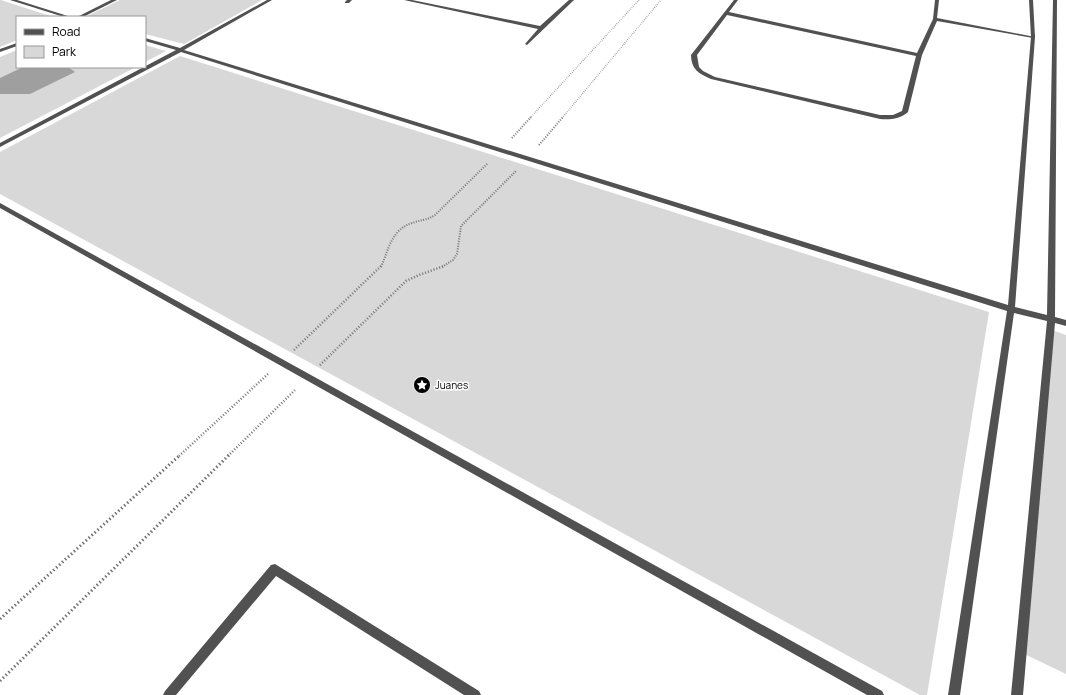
<svg xmlns="http://www.w3.org/2000/svg" width="1066" height="695" font-family="Manrope,sans-serif">
	<style>
		.green { fill: #d8d8d8 }
		.water { fill: #9f9f9f }
		.lines { fill: none; stroke-linecap: round; stroke-linejoin: round }
		.path-far3 { stroke: #737373; stroke-width: 1.5; stroke-dasharray: 0.5 1.5; stroke-linecap: butt }
		.path-far2 { stroke: #737373; stroke-width: 2; stroke-dasharray: 1 1.5; stroke-linecap: butt }
		.path-far1 { stroke: #737373; stroke-width: 2.5; stroke-dasharray: 1 2; stroke-linecap: butt }
		.path { stroke: #737373; stroke-width: 3; stroke-dasharray: 1.5 2.5; stroke-linecap: butt }
		.service { fill: #515151; fill-rule: evenodd }
		.minor { fill: #515151; fill-rule: evenodd }
		.labels { text-anchor: middle; stroke-width: 3; stroke-linejoin: round; paint-order: stroke }
		.poi-label { font-size: 10px; fill: #000; stroke: #fff; text-anchor: start }
	</style>
	<rect width="100%" height="100%" fill="#fff"/>
	<g class="green">
		<path d="M0,0h1l52,17h-36v23l-17,7z"/>
		<path d="M120,0h142l-78,44 -39,-10v-17h-60z"/>
		<path d="M145,45l21,6 -21,11z"/>
		<path d="M17,50v17h119l-136,71v-81z"/>
		<path d="M180,56l809,256 -62,383h-7l-920,-501v-42z"/>
		<path d="M1052,330l14,5v339l-50,-24z"/>
	</g>
	<path class="water" d="M23,67h45l7,5 -45,22h-30v-16z"/>
	<g class="lines">
		<g class="path-far3">
			<path d="M530,118l109,-118"/>
			<path d="M562,118l99,-118"/>
		</g>
		<g class="path-far2">
			<path d="M512,138l19,-21"/>
			<path d="M539,145l24,-28"/>
			<path d="M381,267c8,-18 10,-37 31,-44 8,-3 16,-3 23,-8l53,-52"/>
			<path d="M442,267l11,-7 4,-6 4,-28 55,-55"/>
		</g>
		<g class="path-far1">
			<path d="M294,350l87,-84"/>
			<path d="M320,365l86,-84 13,-6 25,-9"/>
			<path d="M179,456l89,-82"/>
			<path d="M228,456l68,-67"/>
		</g>
		<g class="path">
			<path d="M0,619l180,-164"/>
			<path d="M0,681l229,-226"/>
		</g>
		<g class="service">
			<path d="M347,0h5l-3,3h-4v-1z"/>
			<path d="M404,0h8l128,26 29,-26h5l-47,45 -2,-1 13,-15z"/>
			<path d="M734,0h4l-9,12 188,41 16,-34 2,-19h4l-2,18 98,19 -2,1 -96,-17 -15,34 -14,57c-8,7 -18,8 -28,7l-169,-40c-12,-5 -20,-10 -20,-24zM727,15l189,41 -14,55 -9,4h-13l-165,-38 -12,-6 -4,-4 -2,-12z"/>
			<path d="M275,564l204,127 2,4h-17l-188,-119 -100,119h-13l2,-4 106,-126z"/>
		</g>
		<g class="minor">
			<path d="M10,0h7l54,17h-7z"/>
			<path d="M111,0h6l-34,17h-6z"/>
			<path d="M267,0h5l-88,50 824,255 23,-268 -2,-37h4l2,37 -20,270 32,8 6,-315h4l-2,317 11,3v6l-11,-3 -32,372h-12l36,-374 -33,-8 -54,382h-12l59,-384 -826,-259 -181,95v-4l176,-93 -31,-9v-3l35,10z"/>
			<path d="M17,43v3l-17,6v-3z"/>
			<path d="M0,203l882,488 2,4h-17l-867,-487z"/>
		</g>
	</g>
	<defs>
		<g id="sight-disc" transform="scale(0.9)"><circle r="9.5" fill="#000" stroke="#fff"/><path d="M0-6L1.8-2.2L6-1.7L2.9 1.2L3.7 5.4L0 3.3L-3.7 5.4L-2.9 1.2L-6-1.7L-1.8-2.2Z" fill="#fff"/></g>
	</defs>
	<g fill-rule="evenodd">
		<use href="#sight-disc" x="422" y="385"/>
	</g>
	<g class="labels">
		<g class="poi-label">
			<text x="435" y="389">Juanes</text>
		</g>
	</g>
	<rect x="16" y="16" width="130" height="52" fill="#ffffff" stroke="#999999"/>
	<rect x="24" y="29" width="20" height="6" fill="#515151" stroke="#999999"/>
	<text x="52" y="36" font-size="12" fill="#000000">Road</text>
	<rect x="24" y="46" width="20" height="12" fill="#d8d8d8" stroke="#999999"/>
	<text x="52" y="56" font-size="12" fill="#000000">Park</text>
</svg>
